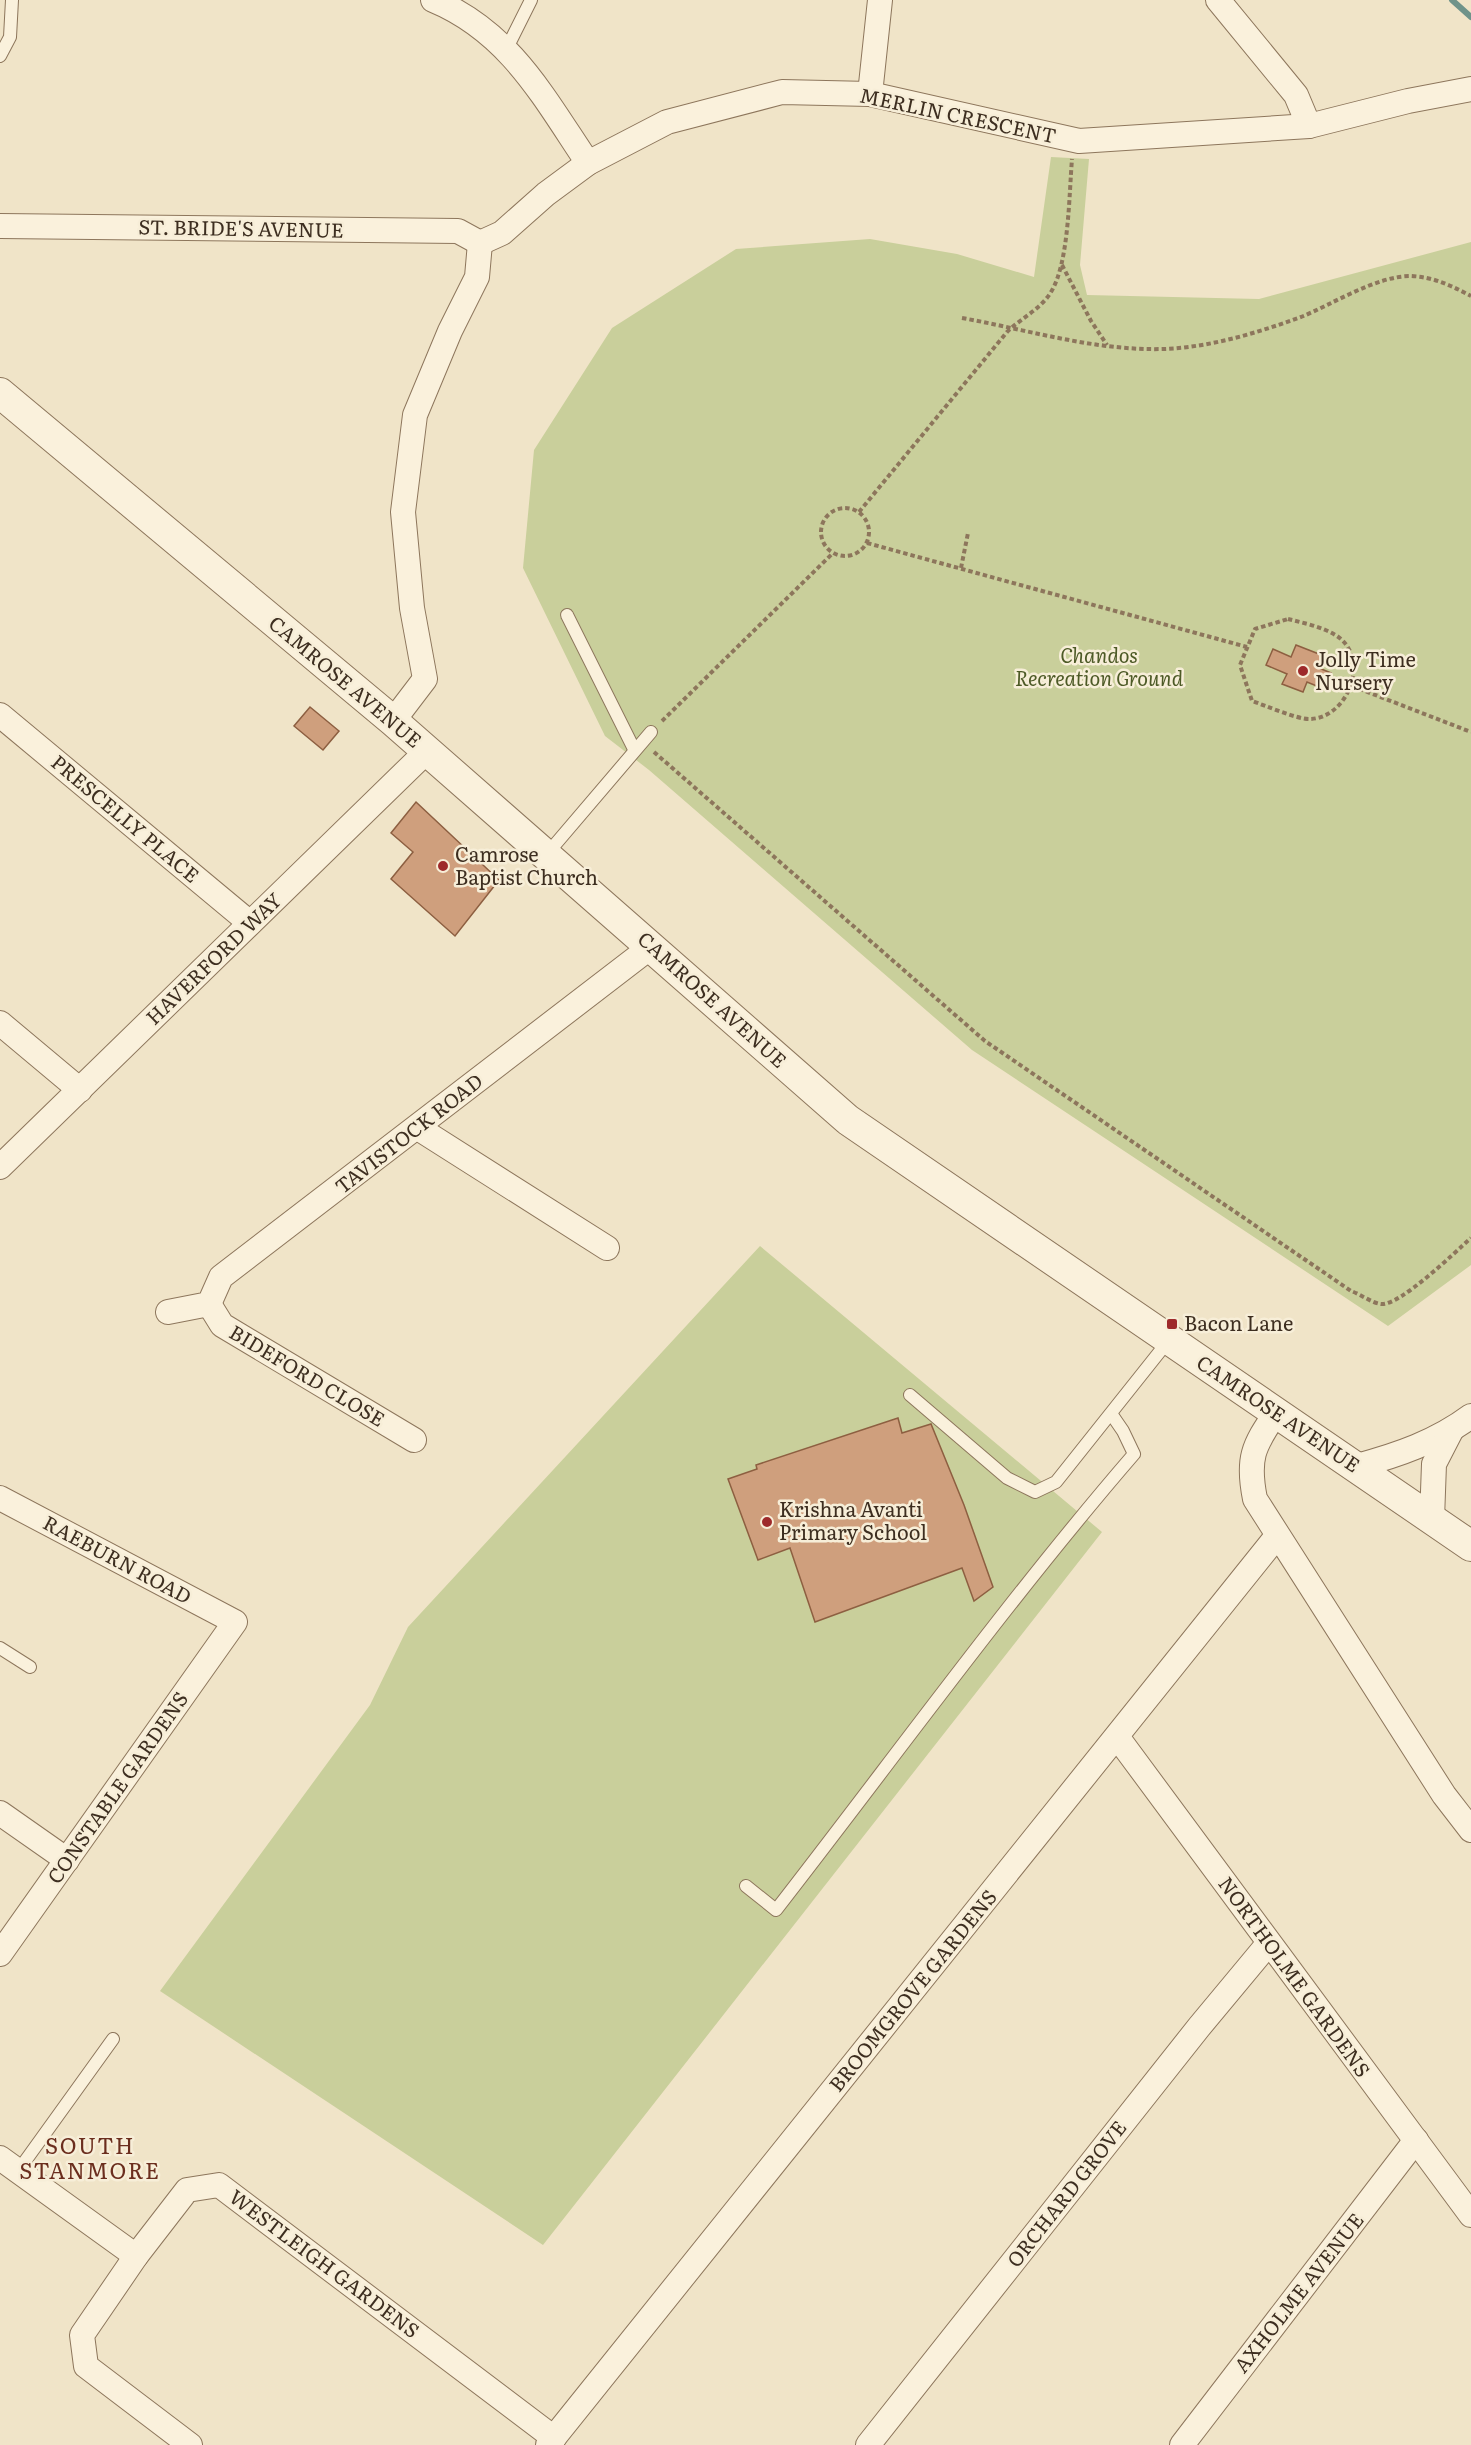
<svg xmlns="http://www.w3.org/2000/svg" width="1471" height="2445" font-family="Literata,serif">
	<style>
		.green { fill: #c9cf9b }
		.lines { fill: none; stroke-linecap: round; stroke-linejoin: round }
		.stream { stroke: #6f938a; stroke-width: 6 }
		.building { fill: #cf9f7d; stroke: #8d5f41; stroke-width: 1.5 }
		.service-casing { stroke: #8d765c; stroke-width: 14 }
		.minor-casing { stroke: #8d765c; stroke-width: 26 }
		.tertiary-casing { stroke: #8d765c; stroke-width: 32 }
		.path { stroke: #8d765c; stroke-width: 4; stroke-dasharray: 4.5 3; stroke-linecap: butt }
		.service { stroke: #faf1dc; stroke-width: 12 }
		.minor { stroke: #faf1dc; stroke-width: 24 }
		.tertiary { stroke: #faf1dc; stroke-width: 30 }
		.poi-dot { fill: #9e2a2b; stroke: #f7eed8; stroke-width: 2 }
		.labels { text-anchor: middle; stroke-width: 5; stroke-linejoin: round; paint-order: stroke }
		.street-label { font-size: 20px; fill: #3d2e20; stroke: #f7eed8 }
		.park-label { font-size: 20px; font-style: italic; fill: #4d5a26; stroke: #f7eed8 }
		.poi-label { font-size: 20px; fill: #3d2e20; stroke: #f7eed8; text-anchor: start }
		.quarter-label { font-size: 22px; letter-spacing: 1.5px; fill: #6b2e1e; stroke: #f7eed8 }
	</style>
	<rect width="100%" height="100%" fill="#f0e4c8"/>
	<g class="green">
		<path d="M1051,157l38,2 -9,106 7,30 172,4 212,-57v1023l-83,61 -416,-276 -323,-280 -44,-34 -82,-168 11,-118 78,-122 124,-79 134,-10 87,15 77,23z"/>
		<path d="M760,1246l342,286 -559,713 -383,-254 210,-286 38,-78z"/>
	</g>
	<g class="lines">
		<path class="stream" d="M1452,0l19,17"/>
	</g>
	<g class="building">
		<path d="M1296,645l28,11 -5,12 12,5 -7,16 -17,-7 -4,10 -21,-8 5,-10 -21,-9 7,-16 18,8z"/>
		<path d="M310,707l29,24 -16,19 -29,-24z"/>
		<path d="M416,802l83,78 -44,56 -64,-57 22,-27 -22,-19z"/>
		<path d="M898,1418l4,15 29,-9 33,81 29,82 -19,14 -12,-33 -147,54 -25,-74 -32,12 -30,-81 29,-10 -1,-4z"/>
	</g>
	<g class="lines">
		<g class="service-casing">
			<g id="service">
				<path d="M507,48l24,-48"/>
				<path d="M0,56l10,-19 2,-37"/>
				<path d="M567,615l67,134"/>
				<path d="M547,854l104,-122"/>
				<path d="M910,1395l97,83 28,14 21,-10 113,-142"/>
				<path d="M0,1648l30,19"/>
				<path d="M746,1886l30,24c119,-153 232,-310 358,-456l-11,-23 -11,-16"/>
				<path d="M18,2171l95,-132"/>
			</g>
		</g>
		<g class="minor-casing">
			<g id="minor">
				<path d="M433,0c77,32 111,98 155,163"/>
				<path d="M1218,0l78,95 13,31"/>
				<path d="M870,94l10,-94"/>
				<path d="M0,226l458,5 22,12"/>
				<path d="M480,243l22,-10 44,-39 42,-31 79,-41 115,-30 88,2 209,47 230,-15 99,-25 63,-12"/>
				<path d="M0,715l250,208"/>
				<path d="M393,721l32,-42 -13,-71 -9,-96 12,-97 35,-84 27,-54 3,-34"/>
				<path d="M0,1023l80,67"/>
				<path d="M418,1128l189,120"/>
				<path d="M0,1167l428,-417"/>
				<path d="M209,1304l13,21 192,115"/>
				<path d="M168,1312l41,-8 12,-27 431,-331"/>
				<path d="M1276,1413c-23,33 -29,46 -21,86l189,296 27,35"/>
				<path d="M1357,1466c41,-11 79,-24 114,-50"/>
				<path d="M0,1498l235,124 -235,332"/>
				<path d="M1432,1519l2,-55 17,-33"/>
				<path d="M1118,1738l353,477"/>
				<path d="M0,1813l67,47"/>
				<path d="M0,2158l136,98"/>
				<path d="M190,2445l-104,-79 -4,-31 54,-79 51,-66 32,-5 335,253"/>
				<path d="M548,2445l729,-909"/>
				<path d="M868,2445l331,-418 69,-83"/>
				<path d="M1182,2445l234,-305"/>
			</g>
		</g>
		<g class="tertiary-casing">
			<path id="tertiary" d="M0,393l393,328 455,399 623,426"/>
		</g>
		<g class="path">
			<path d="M1062,265l29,56 16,24"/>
			<path d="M962,318c67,12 133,33 202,31 47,-2 93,-16 137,-32 32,-13 75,-41 110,-41 23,1 41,10 60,20"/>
			<circle cx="845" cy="532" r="24"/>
			<path d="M859,512l148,-180c14,-14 34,-23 44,-40 18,-29 18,-97 21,-133"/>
			<path d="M867,543l380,104"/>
			<path d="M961,568l7,-35"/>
			<path d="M1288,619c16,4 35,8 49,17 34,23 11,82 -27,83 -11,1 -46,-14 -58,-18l-12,-36 15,-36z"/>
			<path d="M1352,686l119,46"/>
			<path d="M662,721l171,-168"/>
			<path d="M654,752l331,289 366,250c9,3 21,12 30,13 19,2 74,-52 90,-66"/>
		</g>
		<use href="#service" class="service"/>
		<use href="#minor" class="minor"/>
		<use href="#tertiary" class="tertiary"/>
	</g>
	<g class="poi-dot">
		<circle cx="1303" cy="671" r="6"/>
		<circle cx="443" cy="866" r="6"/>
		<rect x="1166" y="1318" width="12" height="12" rx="3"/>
		<circle cx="767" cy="1522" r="6"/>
	</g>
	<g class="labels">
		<g class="street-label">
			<text transform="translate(958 116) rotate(12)" y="7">MERLIN CRESCENT</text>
			<text transform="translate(241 229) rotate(1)" y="7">ST. BRIDE'S AVENUE</text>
			<text transform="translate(345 682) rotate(40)" y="7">CAMROSE AVENUE</text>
			<text transform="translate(125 819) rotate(40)" y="7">PRESCELLY PLACE</text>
			<text transform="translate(214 959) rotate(-44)" y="7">HAVERFORD WAY</text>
			<text transform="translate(712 1000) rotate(42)" y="7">CAMROSE AVENUE</text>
			<text transform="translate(409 1134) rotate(-38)" y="7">TAVISTOCK ROAD</text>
			<text transform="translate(307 1376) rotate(31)" y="7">BIDEFORD CLOSE</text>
			<text transform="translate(1278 1414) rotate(34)" y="7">CAMROSE AVENUE</text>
			<text transform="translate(117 1560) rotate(28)" y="7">RAEBURN ROAD</text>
			<text transform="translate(118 1788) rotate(-55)" y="7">CONSTABLE GARDENS</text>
			<text transform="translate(1294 1977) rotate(54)" y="7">NORTHOLME GARDENS</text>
			<text transform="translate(913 1991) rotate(-51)" y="7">BROOMGROVE GARDENS</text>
			<text transform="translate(1067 2194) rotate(-52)" y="7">ORCHARD GROVE</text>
			<text transform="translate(324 2264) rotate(37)" y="7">WESTLEIGH GARDENS</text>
			<text transform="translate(1299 2293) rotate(-52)" y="7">AXHOLME AVENUE</text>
		</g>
		<g class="park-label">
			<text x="1099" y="663">Chandos<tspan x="1099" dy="23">Recreation Ground</tspan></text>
		</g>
		<g class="poi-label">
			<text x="1315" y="667">Jolly Time<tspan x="1315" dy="23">Nursery</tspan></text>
			<text x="455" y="862">Camrose<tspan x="455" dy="23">Baptist Church</tspan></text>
			<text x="1184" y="1331">Bacon Lane</text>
			<text x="779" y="1517">Krishna Avanti<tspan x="779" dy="23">Primary School</tspan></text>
		</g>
		<g class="quarter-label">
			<text x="90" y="2154">SOUTH<tspan x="90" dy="25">STANMORE</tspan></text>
		</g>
	</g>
</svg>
